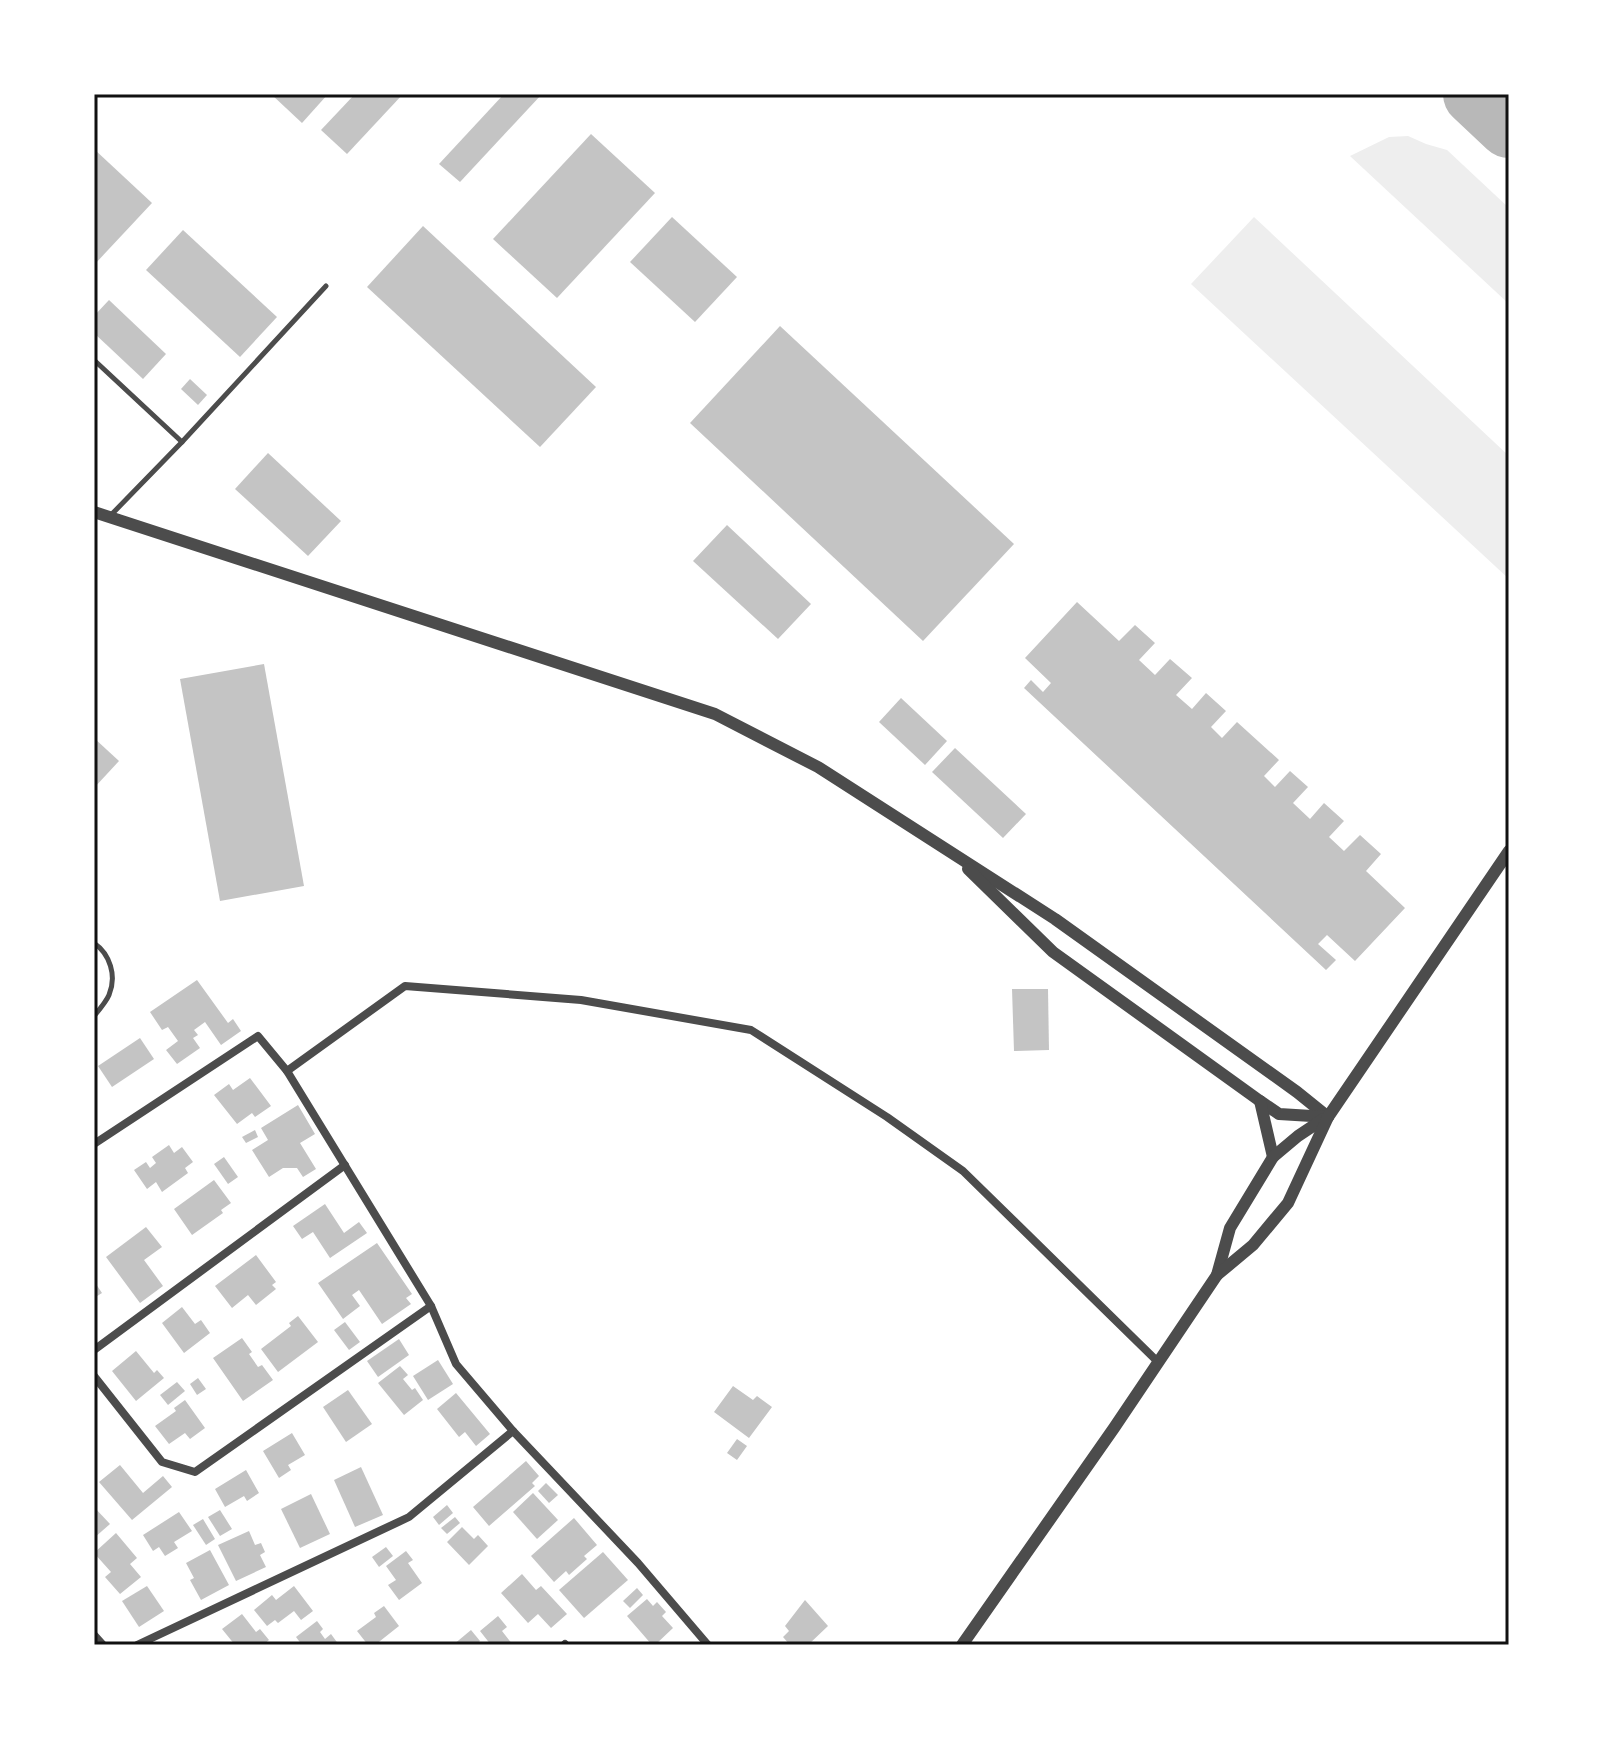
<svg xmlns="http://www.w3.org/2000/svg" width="1603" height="1739" font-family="'Golos Text',sans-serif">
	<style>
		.green { fill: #eee }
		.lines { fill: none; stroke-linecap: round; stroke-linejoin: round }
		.taxiway { stroke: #b8b8b8; stroke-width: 64 }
		.building { fill: #c4c4c4 }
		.service { stroke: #4c4c4c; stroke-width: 5 }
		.minor { stroke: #4c4c4c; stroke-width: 8 }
		.tertiary { stroke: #4c4c4c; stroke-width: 12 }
		.neatline { fill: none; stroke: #111; stroke-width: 3 }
	</style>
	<rect width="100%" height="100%" fill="#fff"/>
	<g class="green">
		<path d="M1408,136l18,8 21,6 62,58v96l-159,-148 39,-19z"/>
		<path d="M1254,217l255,239v123l-318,-295z"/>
	</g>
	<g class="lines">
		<path class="taxiway" d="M1475,94l34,32"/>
	</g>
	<g class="building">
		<path d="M271,94h57l-26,29z"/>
		<path d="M355,94h48l-56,60 -26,-24z"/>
		<path d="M504,94h38l-82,88 -21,-18z"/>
		<path d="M591,134l64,59 -98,105 -64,-59z"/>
		<path d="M94,149l58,54 -58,62z"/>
		<path d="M672,217l65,60 -42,45 -65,-60z"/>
		<path d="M423,226l173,161 -56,60 -173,-160z"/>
		<path d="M183,230l94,87 -37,40 -94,-87z"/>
		<path d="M109,300l57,54 -23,25 -49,-46v-17z"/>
		<path d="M780,326l234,218 -91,97 -233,-218z"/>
		<path d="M190,379l17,16 -9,10 -17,-16z"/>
		<path d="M268,453l73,68 -33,35 -73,-67z"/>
		<path d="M727,525l84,79 -33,35 -85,-78z"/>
		<path d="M1077,602l42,39 16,-16 20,18 -16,17 16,15 15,-16 22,19 -16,17 16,14 14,-16 20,18 -15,16 11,11 15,-16 42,38 -15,16 11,11 15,-16 18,16 -15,16 17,16 14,-16 20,18 -15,16 15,14 16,-16 21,19 -15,17 39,37 -50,53 -28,-26 -9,9 18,16 -10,10 -302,-282 7,-8 12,12 8,-9 -26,-25z"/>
		<path d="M264,664l40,222 -84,15 -40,-222z"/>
		<path d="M901,698l46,43 -22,24 -46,-43z"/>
		<path d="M94,738l25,23 -25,27z"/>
		<path d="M955,748l71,66 -23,24 -71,-66z"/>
		<path d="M197,980l31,43 5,-4 8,12 -20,14 -16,-23 -11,8 4,5 -5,3 7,10 -23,16 -11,-14 12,-9 -10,-14 -6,3 -12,-18z"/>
		<path d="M1012,989h36l1,61 -35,1z"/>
		<path d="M140,1038l14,21 -42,28 -14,-21z"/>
		<path d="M250,1078l21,28 -16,11 -3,-4 -15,11 -23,-29 15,-11 4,6z"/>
		<path d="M298,1105l17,29 -15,9 16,26 -13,8 -6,-9h-14l-14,9 -17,-27 16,-10 -7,-12z"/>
		<path d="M255,1130l3,7 -12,6 -4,-6z"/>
		<path d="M169,1145l5,8 8,-6 11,15 -8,6 3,5 -26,19 -6,-10 -9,7 -13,-19 12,-8 4,6 6,-5 -4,-6z"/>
		<path d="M224,1157l14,20 -10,7 -14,-20z"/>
		<path d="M214,1180l17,23 -10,7 2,3 -31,22 -18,-26z"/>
		<path d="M325,1204l19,29 15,-11 8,11 -37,25 -17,-26 -11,7 -9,-13z"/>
		<path d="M146,1227l16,20 -18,13 19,26 -23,17 -34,-46z"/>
		<path d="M377,1243l35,51 -6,4 5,6 -29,20 -23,-34 -7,5 8,11 -17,13 -25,-36z"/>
		<path d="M256,1255l20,27 -4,3 4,4 -20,16 -8,-10 -16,13 -17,-22z"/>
		<path d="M94,1281l8,12 -8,5z"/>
		<path d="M182,1307l13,17 6,-4 9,13 -26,20 -22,-30z"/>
		<path d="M298,1316l20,26 -40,30 -17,-23 30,-23 -2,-3z"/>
		<path d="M345,1322l15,20 -11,8 -15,-20z"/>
		<path d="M242,1338l10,14 -3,2 9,13 4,-2 11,15 -30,21 -30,-43z"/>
		<path d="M399,1339l10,16 -31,22 -11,-16z"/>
		<path d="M136,1351l18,22 3,-3 7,8 -28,23 -24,-30z"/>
		<path d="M438,1360l15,24 -25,16 -15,-24z"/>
		<path d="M400,1366l8,9 -5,4 9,11 3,-2 8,12 -19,15 -26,-32z"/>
		<path d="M198,1378l8,11 -9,6 -7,-11z"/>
		<path d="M177,1382l8,9 -17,14 -8,-10z"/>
		<path d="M733,1386l20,14 4,-4 15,11 -23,31 -35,-26z"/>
		<path d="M348,1390l24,34 -26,18 -23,-35z"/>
		<path d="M456,1393l34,41 -14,12 -11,-14 -6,5 -22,-28z"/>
		<path d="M185,1400l20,28 -15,11 -5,-6 -16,11 -14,-18 21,-15 -2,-3z"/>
		<path d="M292,1433l13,22 -17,10 3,5 -12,8 -16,-27z"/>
		<path d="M737,1439l10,7 -10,14 -10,-7z"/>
		<path d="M526,1461l13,15 -7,7 3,3 -46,40 -16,-19z"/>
		<path d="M120,1465l23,28 20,-17 9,11 -40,33 -33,-38z"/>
		<path d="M361,1467l22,48 -28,12 -21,-47z"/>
		<path d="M246,1470l13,23 -12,8 -3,-5 -19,11 -10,-18z"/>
		<path d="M546,1483l12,12 -9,8 -11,-12z"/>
		<path d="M533,1493l25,27 -21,19 -24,-27z"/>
		<path d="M311,1494l19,40 -30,14 -19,-39z"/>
		<path d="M447,1505l6,8 -14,12 -6,-8z"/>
		<path d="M94,1507l16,17 -16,14z"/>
		<path d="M220,1510l12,19 -12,7 -12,-19z"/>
		<path d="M179,1512l13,19 -18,11 4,6 -13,8 -6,-9 -6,4 -10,-16z"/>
		<path d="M455,1517l5,6 -13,11 -6,-6z"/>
		<path d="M574,1518l23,27 -13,11 3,3 -18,16 -3,-4 -12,11 -23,-26z"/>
		<path d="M203,1519l12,20 -9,6 -13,-20z"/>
		<path d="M462,1527l12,12 4,-4 10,11 -19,19 -22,-23z"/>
		<path d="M249,1531l6,14 6,-2 4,9 -5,3 6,12 -30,14 -18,-36z"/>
		<path d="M116,1533l21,25 -7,6 11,13 -21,17 -15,-17 6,-5 -17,-19z"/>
		<path d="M386,1547l7,9 -14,11 -7,-10z"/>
		<path d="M210,1550l19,35 -28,15 -11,-20 4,-2 -8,-15z"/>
		<path d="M406,1551l7,9 -5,3 14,20 -23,17 -11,-15 8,-5 -10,-14z"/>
		<path d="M603,1552l25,28 -44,38 -25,-28z"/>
		<path d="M522,1574l14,16 5,-4 26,28 -16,14 -13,-14 -10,9 -27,-30z"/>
		<path d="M147,1586l17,25 -25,16 -17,-26z"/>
		<path d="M294,1586l19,25 -12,9 -7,-9 -16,12 -3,-3 -8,6 -13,-16 18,-15 4,5z"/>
		<path d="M637,1588l6,7 -13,13 -7,-7z"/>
		<path d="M647,1599l6,7 4,-4 9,10 -4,4 11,12 -18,17h-3l-25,-29z"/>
		<path d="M805,1600l23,26 -20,19h-18l-7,-8 6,-6 -4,-5z"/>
		<path d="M384,1606l15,20 -24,19h-7l-11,-14 19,-14 -2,-4z"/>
		<path d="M242,1614l14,18 4,-3 9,11 -6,5h-28l-13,-16z"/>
		<path d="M498,1616l9,11 -5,4 11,14h-22l-11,-14z"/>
		<path d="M317,1621l6,8 -3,3 5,7 6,-5 8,11h-37l-6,-8z"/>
		<path d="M471,1630l9,11 -4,4h-23z"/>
	</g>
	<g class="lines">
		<g class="service">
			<path d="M94,360l88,82 144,-156"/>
			<path d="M110,516l72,-74"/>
			<path d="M94,943c16,11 23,33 15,52 -3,7 -10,15 -15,21"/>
		</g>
		<g class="minor">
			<path d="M287,1071l118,-85 176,14 170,30 136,87 76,54 196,192"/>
			<path d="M94,1144l164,-108 29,35 144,235 25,58 57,67 125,132 70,82"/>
			<path d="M94,1350l251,-185"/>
			<path d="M94,1376l68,86 33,10 236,-166"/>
			<path d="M94,1635l9,10"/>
			<path d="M137,1645l272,-128 104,-86"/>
			<path d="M564,1645l1,-1"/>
		</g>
		<g class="tertiary">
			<path d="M94,512l621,202 103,53 237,152 242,173 31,25"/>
			<path d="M968,869l85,83 207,149 19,13 49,3"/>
			<path d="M1260,1101l13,56"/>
			<path d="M1217,1275l13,-47 43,-71 25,-21 27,-18"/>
			<path d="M962,1645l152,-217 103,-153 36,-30 35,-42 40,-86 181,-266"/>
		</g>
	</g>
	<rect width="1603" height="1739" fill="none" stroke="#ffffff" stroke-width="192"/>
	<rect x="96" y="96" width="1411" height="1547" class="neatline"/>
</svg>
